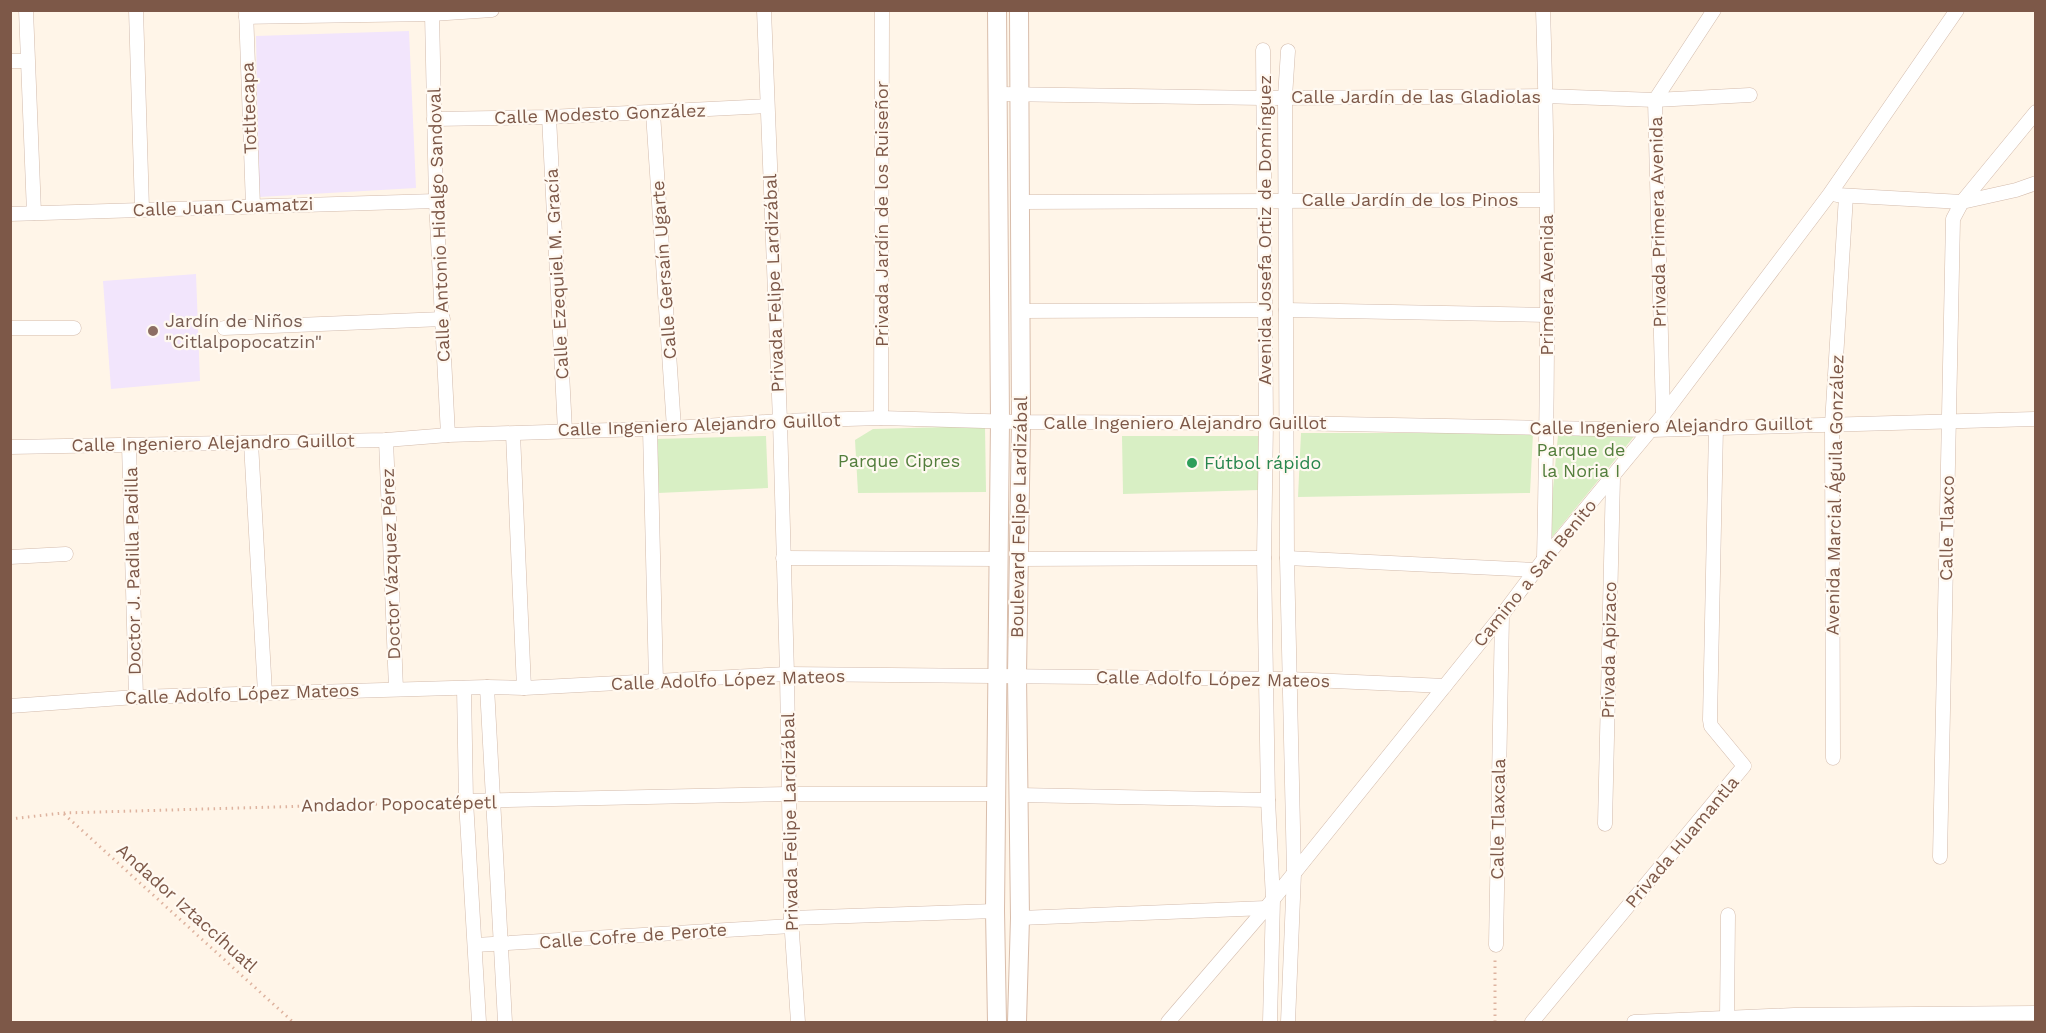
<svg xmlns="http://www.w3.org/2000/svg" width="2046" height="1033" font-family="'Work Sans',sans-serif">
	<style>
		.education { fill: #f2e5fc }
		.green { fill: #d8efc4 }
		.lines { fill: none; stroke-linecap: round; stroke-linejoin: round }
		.street-casing { stroke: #d3bbac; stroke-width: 15 }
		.secondary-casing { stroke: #d9bdab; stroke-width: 20 }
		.path { stroke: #deb39f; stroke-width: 3; stroke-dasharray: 1.5 4.5; stroke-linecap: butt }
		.street { stroke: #fff; stroke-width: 14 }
		.secondary { stroke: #fff; stroke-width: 18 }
		.education-dot { fill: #8d6e63; stroke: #fff9f1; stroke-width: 2 }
		.leisure-dot { fill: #2e9e5b; stroke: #fff9f1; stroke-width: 2 }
		.labels { text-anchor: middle; stroke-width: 4.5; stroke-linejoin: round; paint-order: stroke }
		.street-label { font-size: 18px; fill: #7d5848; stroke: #fff9f1 }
		.education-label { font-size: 18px; fill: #785e54; stroke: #fff9f1; text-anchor: start }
		.park-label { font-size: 18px; fill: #537e3c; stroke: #fff9f1 }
		.leisure-label { font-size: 18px; fill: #27864d; stroke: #fff9f1; text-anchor: start }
	</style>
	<rect width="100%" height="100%" fill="#fff5e8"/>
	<g class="education">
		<path d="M409,31l7,157 -157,9 -3,-161z"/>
		<path d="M196,274l4,107 -89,8 -8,-108z"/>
	</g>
	<g class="green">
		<path d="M985,426l1,66 -128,1 -3,-53 18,-11z"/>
		<path d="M1301,433h232l-3,60 -232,4z"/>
		<path d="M1636,434l-88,108 10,-107z"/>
		<path d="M766,436l2,52 -110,5 -3,-54z"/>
		<path d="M1122,436h139l-1,54 -137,4z"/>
	</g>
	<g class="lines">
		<g class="street-casing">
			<g id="street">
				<path d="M26,10l8,203"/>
				<path d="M136,10l6,199"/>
				<path d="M246,10l7,196"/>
				<path d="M764,10l16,411 7,253 4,244 7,104"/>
				<path d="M1543,10c6,183 5,366 1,549"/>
				<path d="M432,14l4,187 12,234"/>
				<path d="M246,17l186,-3 60,-4"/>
				<path d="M1263,50l3,373 -2,135 4,242 5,99 -3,123"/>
				<path d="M10,61h17"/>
				<path d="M996,94l267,4 282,-2 110,4 95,-5"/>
				<path d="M653,113l21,315"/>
				<path d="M549,117l16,314"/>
				<path d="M434,119l115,-2 218,-11"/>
				<path d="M1837,195l125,7 54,-12 20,-7"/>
				<path d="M1021,202l525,-2"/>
				<path d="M10,214l426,-13"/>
				<path d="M1286,310l260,5"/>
				<path d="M1020,311l245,-1"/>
				<path d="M10,328h64"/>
				<path d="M224,328l219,-9"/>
				<path d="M1663,415l-8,-315 59,-90"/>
				<path d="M881,418l1,-408"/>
				<path d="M650,429l6,253"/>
				<path d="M513,434l11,254"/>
				<path d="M386,440l10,249"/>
				<path d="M251,443l14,250"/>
				<path d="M129,445l7,252"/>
				<path d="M10,447l376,-7 62,-5 226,-7 106,-7 101,-3 140,4 266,1 364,7 385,-11"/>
				<path d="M10,557l56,-3"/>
				<path d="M783,558l216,1"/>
				<path d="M1287,558l249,12"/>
				<path d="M1018,559l246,-1"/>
				<path d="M487,687l18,335"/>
				<path d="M464,688l2,113 13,221"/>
				<path d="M10,706l126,-9 351,-10 37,1 263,-14 502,5 156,7"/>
				<path d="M1833,758l-1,-334 14,-228"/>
				<path d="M1019,795l249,5"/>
				<path d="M466,801l322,-7h208"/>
				<path d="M1605,824l8,-347"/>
				<path d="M1940,857l13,-638 9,-17 74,-90"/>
				<path d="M791,918l204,-7"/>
				<path d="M1020,918l246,-10"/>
				<path d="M475,945l317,-19"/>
				<path d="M1496,945l6,-330"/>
				<path d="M1727,1018l1,-103"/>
				<path d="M1168,1022l98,-114 236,-293 42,-56 119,-144 166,-220 128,-185"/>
				<path d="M1288,1022l6,-149 -7,-315 -2,-461 3,-46"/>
				<path d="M1532,1022l212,-256 -33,-40 -1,-6 6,-293"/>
				<path d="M1634,1022l160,-7 242,-2"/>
			</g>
		</g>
		<g class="secondary-casing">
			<g id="secondary">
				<path d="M997,10l3,411 -5,490 2,111"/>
				<path d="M1017,1022l3,-104 -3,-243 4,-253 -2,-412"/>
			</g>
		</g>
		<g class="path">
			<path d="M64,814l229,208"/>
			<path d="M10,819l53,-6 389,-11"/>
			<path d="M1495,1022v-63"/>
		</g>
		<use href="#street" class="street"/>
		<use href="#secondary" class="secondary"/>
	</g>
	<circle class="education-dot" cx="153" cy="331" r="6"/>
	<circle class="leisure-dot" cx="1192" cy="463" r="6"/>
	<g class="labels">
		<g class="street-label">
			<text x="1416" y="103">Calle Jardín de las Gladiolas</text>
			<text transform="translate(249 108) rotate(-92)" y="6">Totltecapa</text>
			<text transform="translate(600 114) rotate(-2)" y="6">Calle Modesto González</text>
			<text x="1410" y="206">Calle Jardín de los Pinos</text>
			<text transform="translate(223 207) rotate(-2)" y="6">Calle Juan Cuamatzi</text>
			<text transform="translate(882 214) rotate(-90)" y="6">Privada Jardín de los Ruiseñor</text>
			<text transform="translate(1658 222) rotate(-91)" y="6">Privada Primera Avenida</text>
			<text transform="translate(439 225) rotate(-92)" y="6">Calle Antonio Hidalgo Sandoval</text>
			<text transform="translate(1265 230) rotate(-90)" y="6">Avenida Josefa Ortiz de Domínguez</text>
			<text transform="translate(664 270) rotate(-94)" y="6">Calle Gersaín Ugarte</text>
			<text transform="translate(557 274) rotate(-93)" y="6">Calle Ezequiel M. Gracía</text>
			<text transform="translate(774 283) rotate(-92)" y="6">Privada Felipe Lardizábal</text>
			<text transform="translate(1547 285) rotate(-90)" y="6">Primera Avenida</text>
			<text x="1185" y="429">Calle Ingeniero Alejandro Guillot</text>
			<text transform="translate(699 425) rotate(-2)" y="6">Calle Ingeniero Alejandro Guillot</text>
			<text transform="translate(1671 426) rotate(-1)" y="6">Calle Ingeniero Alejandro Guillot</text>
			<text transform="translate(213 443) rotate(-1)" y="6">Calle Ingeniero Alejandro Guillot</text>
			<text transform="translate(1835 495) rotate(-89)" y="6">Avenida Marcial Águila González</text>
			<text transform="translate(1019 517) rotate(-89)" y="6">Boulevard Felipe Lardizábal</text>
			<text transform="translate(1947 528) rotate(-89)" y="6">Calle Tlaxco</text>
			<text transform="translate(391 564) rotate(-92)" y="6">Doctor Vázquez Pérez</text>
			<text transform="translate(133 571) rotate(-91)" y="6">Doctor J. Padilla Padilla</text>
			<text transform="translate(1535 573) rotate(-51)" y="6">Camino a San Benito</text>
			<text transform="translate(1609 650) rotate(-89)" y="6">Privada Apizaco</text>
			<text transform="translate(1213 679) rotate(1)" y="6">Calle Adolfo López Mateos</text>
			<text transform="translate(728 680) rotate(-2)" y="6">Calle Adolfo López Mateos</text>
			<text transform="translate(242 694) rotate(-2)" y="6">Calle Adolfo López Mateos</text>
			<text transform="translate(399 804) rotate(-1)" y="6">Andador Popocatépetl</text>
			<text transform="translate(1498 819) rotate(-89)" y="6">Calle Tlaxcala</text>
			<text transform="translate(790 822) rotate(-91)" y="6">Privada Felipe Lardizábal</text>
			<text transform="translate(1682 842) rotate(-50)" y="6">Privada Huamantla</text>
			<text transform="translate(187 908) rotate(42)" y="6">Andador Iztaccíhuatl</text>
			<text transform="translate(633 936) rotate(-4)" y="6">Calle Cofre de Perote</text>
		</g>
		<g class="education-label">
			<text x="165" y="327">Jardín de Niños<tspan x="165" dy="21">"Citlalpopocatzin"</tspan></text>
		</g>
		<g class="park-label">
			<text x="1581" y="456">Parque de<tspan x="1581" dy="21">la Noria I</tspan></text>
			<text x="899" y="467">Parque Cipres</text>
		</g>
		<g class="leisure-label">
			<text x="1204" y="469">Fútbol rápido</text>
		</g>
	</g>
	<rect width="2046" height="1033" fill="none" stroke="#7d5848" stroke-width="24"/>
</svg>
